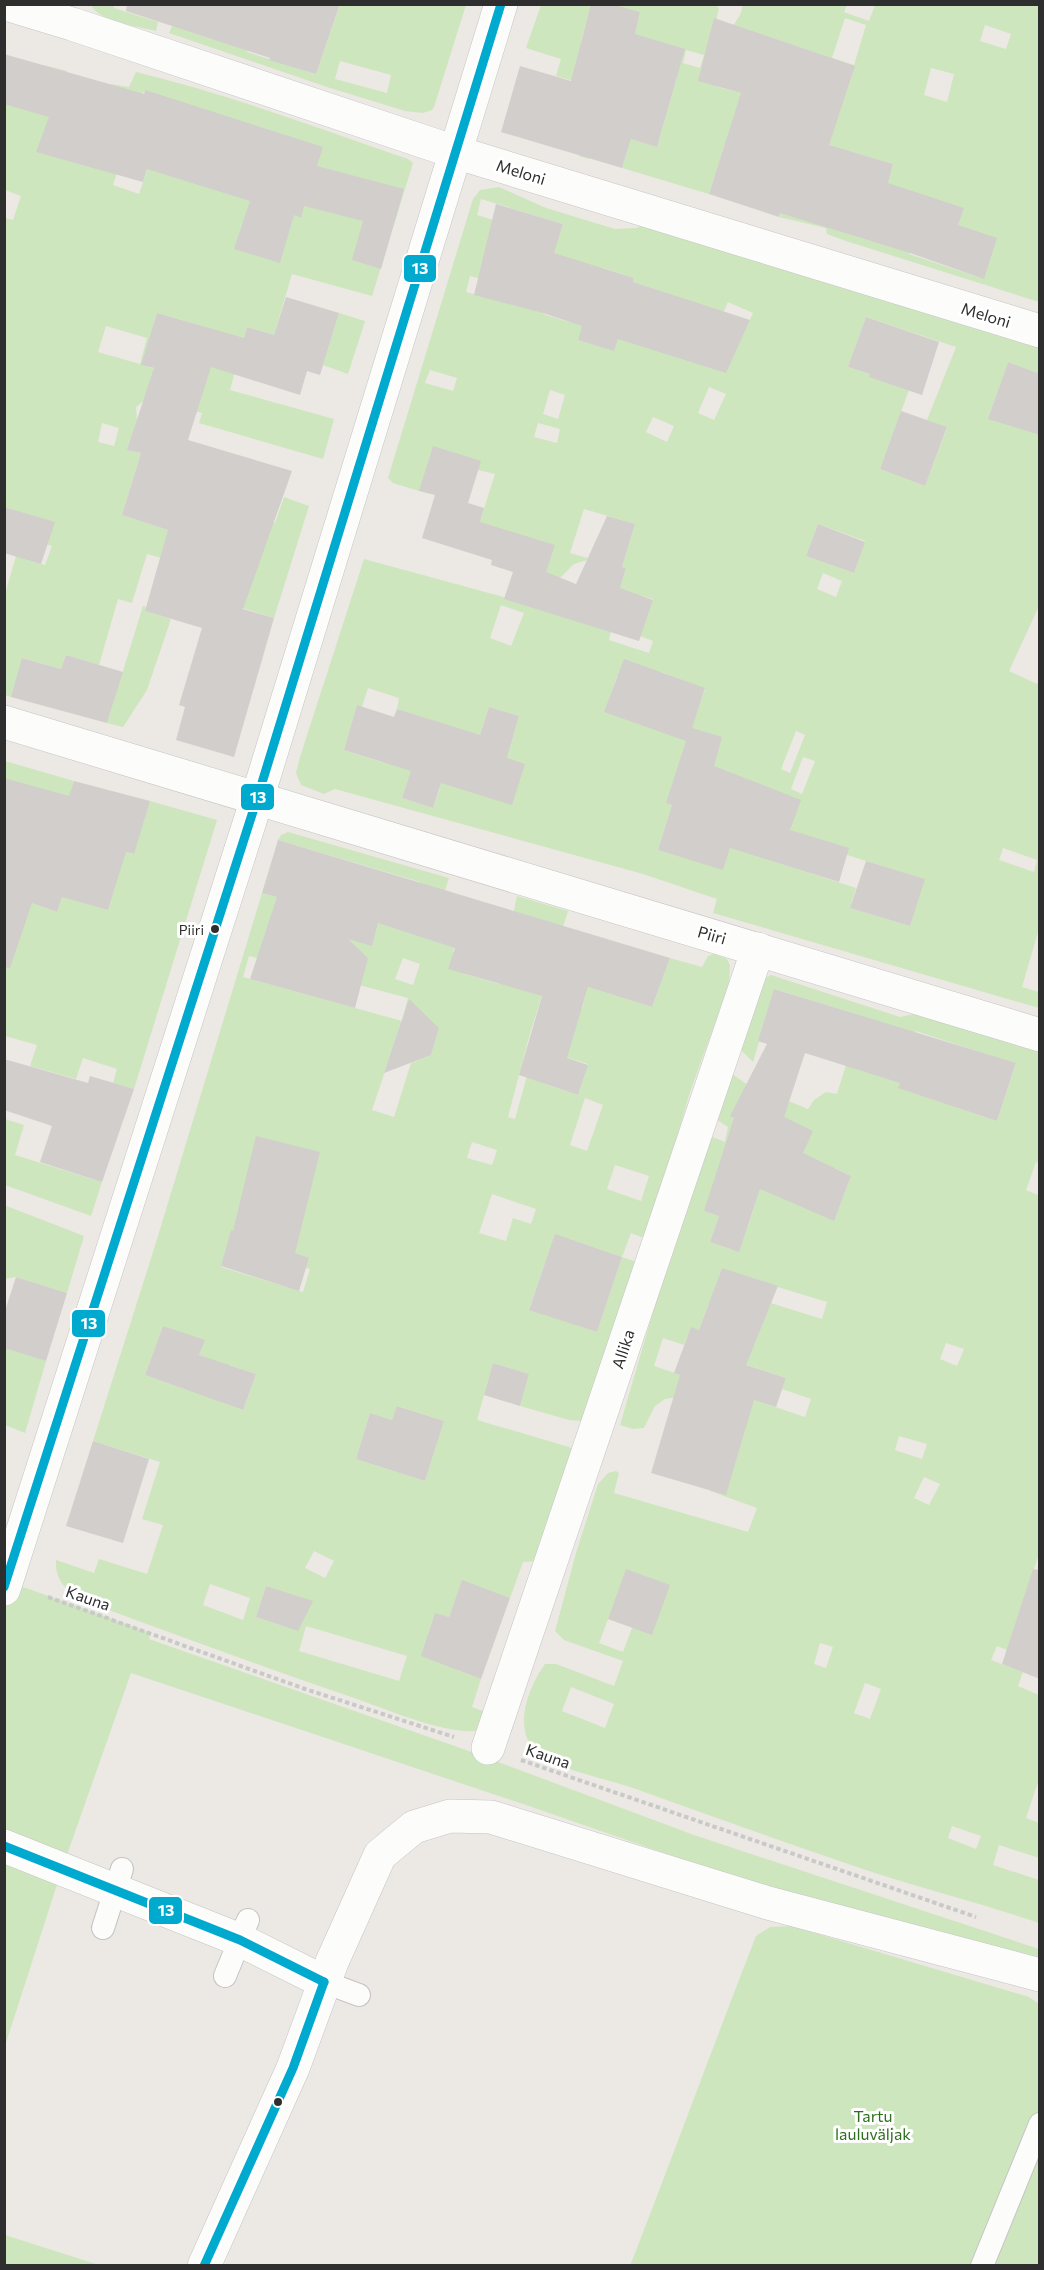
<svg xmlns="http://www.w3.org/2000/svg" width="1044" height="2270" font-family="Commissioner,sans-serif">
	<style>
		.green { fill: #cee6be; fill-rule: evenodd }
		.building { fill: #d1cecb }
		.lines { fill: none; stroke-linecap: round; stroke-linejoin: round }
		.service-casing { stroke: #c5c4c5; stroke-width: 24 }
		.minor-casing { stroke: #c5c4c5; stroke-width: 34 }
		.path { stroke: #c9c9c8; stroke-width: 4; stroke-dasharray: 4.5 3; stroke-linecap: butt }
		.service { stroke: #fcfcfb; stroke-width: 22 }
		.minor { stroke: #fcfcfb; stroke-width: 33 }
		.bus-1-casing { stroke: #fff; stroke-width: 14 }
		.bus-1 { stroke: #00a9ce; stroke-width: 9 }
		.bus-dot { fill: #2e2e2e; stroke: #fff; stroke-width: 2 }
		.labels { text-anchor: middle; stroke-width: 6; stroke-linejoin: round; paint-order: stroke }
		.bus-label { font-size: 14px; fill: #2e2e2e; stroke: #fff; text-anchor: end }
		.street-label { font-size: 16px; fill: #2e2e2e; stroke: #fff }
		.park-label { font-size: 16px; fill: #2c6e1b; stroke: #fff }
		.line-badge { stroke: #fff; stroke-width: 2 }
		.badge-label { font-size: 16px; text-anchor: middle; font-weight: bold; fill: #fff }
	</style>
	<rect width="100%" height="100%" fill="#ece8e4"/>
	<g class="green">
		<path d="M91,5h23v3l44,14 -2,9c-19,-5 -55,-8 -65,-26z"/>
		<path d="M262,5l-15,47 69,22 24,-69h126l-32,102 -2,3 -9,3 -18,-2 -78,-24 -158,-54 3,-7 43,14zM340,61l51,14 -4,18 -52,-14z"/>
		<path d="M541,5h50l-10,36 5,5 -9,36 -21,-6 5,-17 -35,-11z"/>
		<path d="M611,5h106v2l2,1 -3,13 15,8 9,-14 3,-10h104l-3,7 25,9 6,-16h164v297l-196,-62 -16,-6 -1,-6 -47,-11 17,-50 -71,-23 -16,50 -87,-26 9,-29 26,8 20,-70 -79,52 -9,30 -10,-3 31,-108 20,5 10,-41zM845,18l21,7 -12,40 -22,-7zM985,25l26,9 -5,15 -26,-8zM764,35l55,19 34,18 -21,62zM686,50l18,5 -4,13 -17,-5zM931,68l23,6 -7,28 -23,-7zM723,70l25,25 -30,-8zM852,152l41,12 -22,77 -41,-13zM928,197l35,11 -5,17 26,54 -75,-25z"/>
		<path d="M43,65l24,6 -30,81 63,-39 11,-29 18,3 7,-15c92,22 182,56 272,87l5,4 -41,133 -80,-22 -18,61 -27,-8 -17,63 104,29 -11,40 -124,-36 3,-10 -56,-14 -10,8 1,13 -9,30 13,3 -19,62 46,15 99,-10 8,3 9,-26 25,9 -35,112 -57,-18 -44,-39 -26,-7 -15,49 -14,-4 -19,66 -33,-10 -5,14 -38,-11 -12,39 -6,-2v-101l23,-79 -23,-8v-289l8,2 8,-24 -16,-6v-86zM144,91l27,8 -32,95 -26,-9zM157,313l42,12 -16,52 -41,-12zM106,326l41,12 -7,26 -42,-12zM102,423l17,5 -5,18 -16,-4zM34,540l18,6 -7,19 -17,-5z"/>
		<path d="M499,187l47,21 69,21 21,-1 9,-4 394,120v30l-31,-12 -14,40 45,27v177l-30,65 28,13 2,-5v253h-1l-16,55 17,5v16l-326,-95 4,-14 -74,-25 -308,-85 -11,5 -23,-9 -5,-12 4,-16 64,-198 136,37 111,36 -2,8 40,13 4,-12 -13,-5 13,-37 -14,-4 -26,15 13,-42 -4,-1 13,-43 -51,-15 -14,44 21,6 -17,5 -16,16 -19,3 3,-42 -35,-9 -37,21 25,-79 -17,-4 -59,21 -26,-8 -5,-5 85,-279 7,-9zM481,199l82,25 -5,16 -81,-25zM603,268l31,10 -1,4 45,15 -56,28 -8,26 -36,-11 8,-26 -17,8 -26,-8 4,-12 54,-29zM470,276l30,8 -5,16 -29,-8zM728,302l25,11 -18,39 -25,-11zM866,317l90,30 -29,73 20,8 -22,58 -45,-17 29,-79 -39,-13v-3l-22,-7zM430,370l27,8 -4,13 -28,-8zM709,387l17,7 -12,26 -16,-7zM550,390l15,5 -7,24 -15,-5zM653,417l21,9 -7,16 -21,-10zM538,423l22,6 -3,14 -23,-6zM818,524l47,17 -11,32 -48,-17zM823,573l19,8 -6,16 -19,-8zM501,605l23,8 -13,33 -21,-8zM661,672l44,17 -17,48 -83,-25 12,-36 38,13zM368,688l31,10 -2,11 34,11 -47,43 -40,-13 13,-44 5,1zM489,707l30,9 -12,42 -27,-23zM796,731l9,4 -15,38 -9,-4zM803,757l12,4 -13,33 -11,-5zM409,778l31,10 -7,20 -31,-10zM666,803l72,19 -15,47 -65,-19 14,-45zM776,818l16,5 -2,8 57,24 77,24 -14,47 -60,-18 6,-20 -93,-30zM1003,848l34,12 -3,12 -35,-12z"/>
		<path d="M339,313l26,8 -17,53 -25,-9z"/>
		<path d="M143,606l3,1 -1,4 26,8 -24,71 -24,37 -16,-4z"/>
		<path d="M5,761l69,20 -16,54 75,19 17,-53 67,19 -83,269 -21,-6 4,-14 -34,-11 -7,21 -46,-13 7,-21 -32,-9v-116l27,-17 25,9 8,-25 -60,-109zM85,878l30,9 -7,23 -30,-9z"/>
		<path d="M288,832l161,46 -4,12 24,9 -16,53 17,5 -5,17 34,10 18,-88 51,15 -39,126 -21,80 7,2 12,-43 37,-72 18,5 6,-22 64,20 18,-49 32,9 6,-11 6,-2 13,5 3,6 -1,19 -40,111 -40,141 -8,1 -10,-4 -9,24 15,5 -55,159 -13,-1 -49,-14 9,-32 -36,-11 -16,57 92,27 4,3 -37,111 -13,1 -13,36 -48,-17 -13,36 -14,-3 -7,20 16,5 13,31 24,9 -9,28 16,6 -12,18c-35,2 -85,-20 -119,-32 -92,-31 -183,-65 -275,-99 -16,-10 -27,-19 -26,-40l38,13 5,-14 48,15 16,-49 -21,-6 18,-57 -67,-21 61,-192 108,-356 15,4 95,46 6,-20 27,8 15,-49 -142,-42 3,-5zM249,956l159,42 -5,19 21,-3 15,14 -8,27 -20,8 -17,54 -22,-7 30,-89 -159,-44zM403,958l17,6 -7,21 -18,-6zM552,1053l36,11 -10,31 -36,-12zM585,1098l18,7 -16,46 -17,-6zM472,1142l25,8 -5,15 -25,-7zM615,1165l34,11 -8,25 -34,-12zM492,1194l44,15 -5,15 -18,-6 -7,23 -27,-8zM231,1231l32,23 46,4 -3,10 4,1 -7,23 -82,-25zM569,1239l53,18 -25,75 -68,-23 20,-57zM163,1326l41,15 -17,49 -42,-15zM230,1365l26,9 -13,36 -25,-9zM398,1406l46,15 -19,60 -69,-22 14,-46 22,7zM314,1551l20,10 -9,17 -20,-10zM210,1584l40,14 -7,22 -40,-15zM266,1586l33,11 -10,31 -33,-11zM306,1626l101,30 -8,25 -100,-30z"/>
		<path d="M771,975l129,42 29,-6 110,39v114l-3,-2 -10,28 14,6v355l-25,74 24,37 -42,-16 -6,14 32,12 -5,14 21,9v84l-13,39 13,5v35l-40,-13 -6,20 46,15v43c-53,-18 -107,-32 -161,-49 -82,-27 -163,-57 -245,-86 -25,-9 -79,-19 -97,-36 -24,-24 -7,-66 9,-88h11l58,22 9,-25 -59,-21 -9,-9 21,-78 22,-69 10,-11 8,-2 3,2 -5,20 134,39 9,-24 -47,-17 9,-32 16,5 10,-34 -66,-33 -14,2 -10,7 -11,22 -11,1 -13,-4 33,-113 57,-176 15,6 3,-15 -12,-8 16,-45 13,9 63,26 6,-9 12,-8 11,2 24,-78 -86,-27 -22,73 -13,-13 23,-70zM916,1031l100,33 -19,57 -39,-13 5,-18 -64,-2zM835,1168l16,8 -17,44 -39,-16zM763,1179l-15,47 -6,-2 -9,26 -23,-8 9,-26 -15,-5zM722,1268l29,11 76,23 -5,17 -77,-24 -30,-8zM708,1305l41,14 -17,41 54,18 -4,11 29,10 -6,18 -151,-51 9,-28 21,7 7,-17 8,2zM946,1343l18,6 -7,17 -17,-7zM899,1436l28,8 -5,15 -27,-9zM924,1477l16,7 -11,21 -15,-7zM627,1569l5,59 -9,24 -24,-9zM820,1643l13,4 -7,21 -12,-4zM865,1683l16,6 -11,30 -16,-6zM571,1687l43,17 -9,24 -43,-17zM952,1826l29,10 -5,13 -28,-11z"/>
		<path d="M5,1119l19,6 -9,30 87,27 -11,34 -86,-31z"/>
		<path d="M4,1205l80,31 -17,57 -51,-16 -11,2z"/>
		<path d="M5,1348l41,13 -21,72 -20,-8z"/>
		<path d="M5,1582l24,7 122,44 -2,6 317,111 228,85 345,114v16l-303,-87 -210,-73 -395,-132 -69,196 -57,177z"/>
		<path d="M791,1926l238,71 10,7v261l-409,1c43,-110 83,-220 126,-330l14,-9z"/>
		<path d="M5,2235l94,30h-94z"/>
	</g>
	<g class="building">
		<path d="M127,4h213l-24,70 -47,-14 1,-2 -144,-47z"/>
		<path d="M591,4h20l29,8 -5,22 50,15 -28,98 -26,-8 -9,29 -121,-36 19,-66 51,15z"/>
		<path d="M714,18l141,48 -26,79 64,19 -5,19 76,25 -6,17 39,13 -13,41 -74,-26 -130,-40 -1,4 -70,-23 32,-101 -43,-12z"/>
		<path d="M4,54l140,40 1,-4 178,57 -6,19 87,23 -23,80 -29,-9 11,-39 -59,-15 -3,12 -7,-3 -14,48 -46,-14 16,-48 -103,-32 -4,13 -107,-30 13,-35 -45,-13z"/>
		<path d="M496,204l67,20 -9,29 80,25 -1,4 117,38 -24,53 -108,-34 -4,12 -17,-5 -19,-6 4,-14 -39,-13 -69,-18z"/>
		<path d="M286,297l53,16 -19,62 -13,-4 -7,24 -89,-28 -23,73 104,31 -49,138 31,9 -40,139 -58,-17 9,-33 -6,-2 23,-77 -57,-17 23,-81 -46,-15 19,-62 -14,-3 27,-82 -13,-3 16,-52 87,25 3,-11 27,8z"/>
		<path d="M866,317l73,25 -17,53 -53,-18 1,-3 -22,-7z"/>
		<path d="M1008,362l32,12v61l-52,-16z"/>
		<path d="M901,411l46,16 -22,59 -45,-17z"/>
		<path d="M433,446l48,15 -13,42 16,5 -4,14 75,23 -9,27 30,12 31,-68 28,8 -13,43 4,1 -6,20 33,12 -14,41 -135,-42 9,-27 -22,-7 1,-5 -70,-22 13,-43 -16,-4z"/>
		<path d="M4,507l51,15 -14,42 -37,-11z"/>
		<path d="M818,524l47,18 -11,31 -48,-17z"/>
		<path d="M66,655l57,17 -16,51 -96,-26 11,-39 39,11z"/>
		<path d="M624,659l81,29 -13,40 30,9 -8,29 87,34 -11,30 59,18 -10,34 -109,-34 -7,22 -65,-20 14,-45 -6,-2 20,-62 -82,-29z"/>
		<path d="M357,705l37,12 3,-8 83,26 9,-28 30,9 -12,42 18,6 -13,41 -71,-22 -8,25 -31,-10 9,-27 -67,-21z"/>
		<path d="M4,778l65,18 5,-15 76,20 -16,53 -8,-2 -18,58 -46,-13 -5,15 -25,-9 -22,65 -6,-1z"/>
		<path d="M278,840l392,118 -18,49 -64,-20 -21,71 21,7 -10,30 -59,-20 23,-79 -94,-27 7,-21 -77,-25 -6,23 -24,-7 20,19 -13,50 -105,-29 27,-82 -15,-4z"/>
		<path d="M866,861l59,18 -15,47 -60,-18z"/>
		<path d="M774,989l242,74 -19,58 -99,-33 2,-5 -95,-30 -21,64 29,14 -10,22 48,23 -17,45 -74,-32 -21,63 -29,-10 9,-26 -15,-5 30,-93 -4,-2 37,-72 -9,-3z"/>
		<path d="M409,999l30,29 -8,27 -47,18z"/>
		<path d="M4,1059l84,24 2,-7 44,13 -32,93 -62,-20 12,-36 -48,-16z"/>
		<path d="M256,1136l64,16 -25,101 14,5 -10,33 -78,-25 10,-36 2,1z"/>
		<path d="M555,1234l67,23 -25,75 -68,-22z"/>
		<path d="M722,1268l56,18 -32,79 40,13 -10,29 -22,-7 -28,95 -75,-22 29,-98 -6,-2 17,-46 8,3z"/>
		<path d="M16,1277l51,16 -21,68 -42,-13v-34z"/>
		<path d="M163,1326l42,14 -6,15 57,19 -13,36 -98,-35z"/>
		<path d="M493,1363l36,11 -9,32 -36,-11z"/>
		<path d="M397,1406l47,15 -19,60 -69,-22 14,-46 22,7z"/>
		<path d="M93,1441l56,18 -26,84 -57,-17z"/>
		<path d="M626,1569l44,16 -18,50 -44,-16z"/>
		<path d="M1033,1569l7,1v109l-38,-15z"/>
		<path d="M462,1580l48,18 -29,81 -60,-23 14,-43 14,4z"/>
		<path d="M266,1586l47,15 -15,30 -42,-14z"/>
	</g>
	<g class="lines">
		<g class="service-casing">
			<g id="service">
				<path d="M103,1928l19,-59"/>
				<path d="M225,1976l23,-56"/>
				<path d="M324,1982l35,13"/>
				<path d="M982,2266l58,-142"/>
			</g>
		</g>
		<g class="minor-casing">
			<g id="minor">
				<path d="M6,4l66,20 383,128 585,179"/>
				<path d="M4,722l1036,313"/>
				<path d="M4,1589l253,-790 244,-795"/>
				<path d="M488,1748l270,-799"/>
				<path d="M4,1846l236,94 84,42"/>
				<path d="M204,2266l89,-198 39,-106 48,-107 34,-28 36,-11 41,1 277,86 272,72"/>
			</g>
		</g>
		<g class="path">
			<path d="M48,1597l257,92 149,48"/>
			<path d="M521,1760l455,157"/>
		</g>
		<use href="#service" class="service"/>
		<use href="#minor" class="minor"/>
		<g class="bus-1-casing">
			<g id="bus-1">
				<path d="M4,1587l253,-788 244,-795"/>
				<path d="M4,1846l236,94 84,42"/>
				<path d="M204,2266l89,-198 31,-86"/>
			</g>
		</g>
		<use href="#bus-1" class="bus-1"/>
	</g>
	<g class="bus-dot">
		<circle cx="215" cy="929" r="5"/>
		<circle cx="278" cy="2102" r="5"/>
	</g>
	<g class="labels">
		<g class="bus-label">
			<text x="204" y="935">Piiri</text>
		</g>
		<g class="street-label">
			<text transform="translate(521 172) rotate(17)" y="6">Meloni</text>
			<text transform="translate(986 315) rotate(17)" y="6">Meloni</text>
			<text transform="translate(712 935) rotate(16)" y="6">Piiri</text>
			<text transform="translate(623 1349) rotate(-72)" y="6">Allika</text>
			<text transform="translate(88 1598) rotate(19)" y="6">Kauna</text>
			<text transform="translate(548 1756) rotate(19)" y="6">Kauna</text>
		</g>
		<g class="park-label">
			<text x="873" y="2122">Tartu<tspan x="873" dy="18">lauluväljak</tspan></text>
		</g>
	</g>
	<g class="line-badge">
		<rect x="403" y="254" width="34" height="29" rx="6" fill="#00a9ce"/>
		<rect x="240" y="783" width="35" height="28" rx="6" fill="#00a9ce"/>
		<rect x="71" y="1309" width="35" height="29" rx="6" fill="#00a9ce"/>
		<rect x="148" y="1896" width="35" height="29" rx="6" fill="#00a9ce"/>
	</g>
	<g class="badge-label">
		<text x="420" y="274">13</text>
		<text x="258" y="803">13</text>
		<text x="89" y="1329">13</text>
		<text x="166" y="1916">13</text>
	</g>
	<rect width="1044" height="2270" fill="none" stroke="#2e2e2e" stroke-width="12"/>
</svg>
